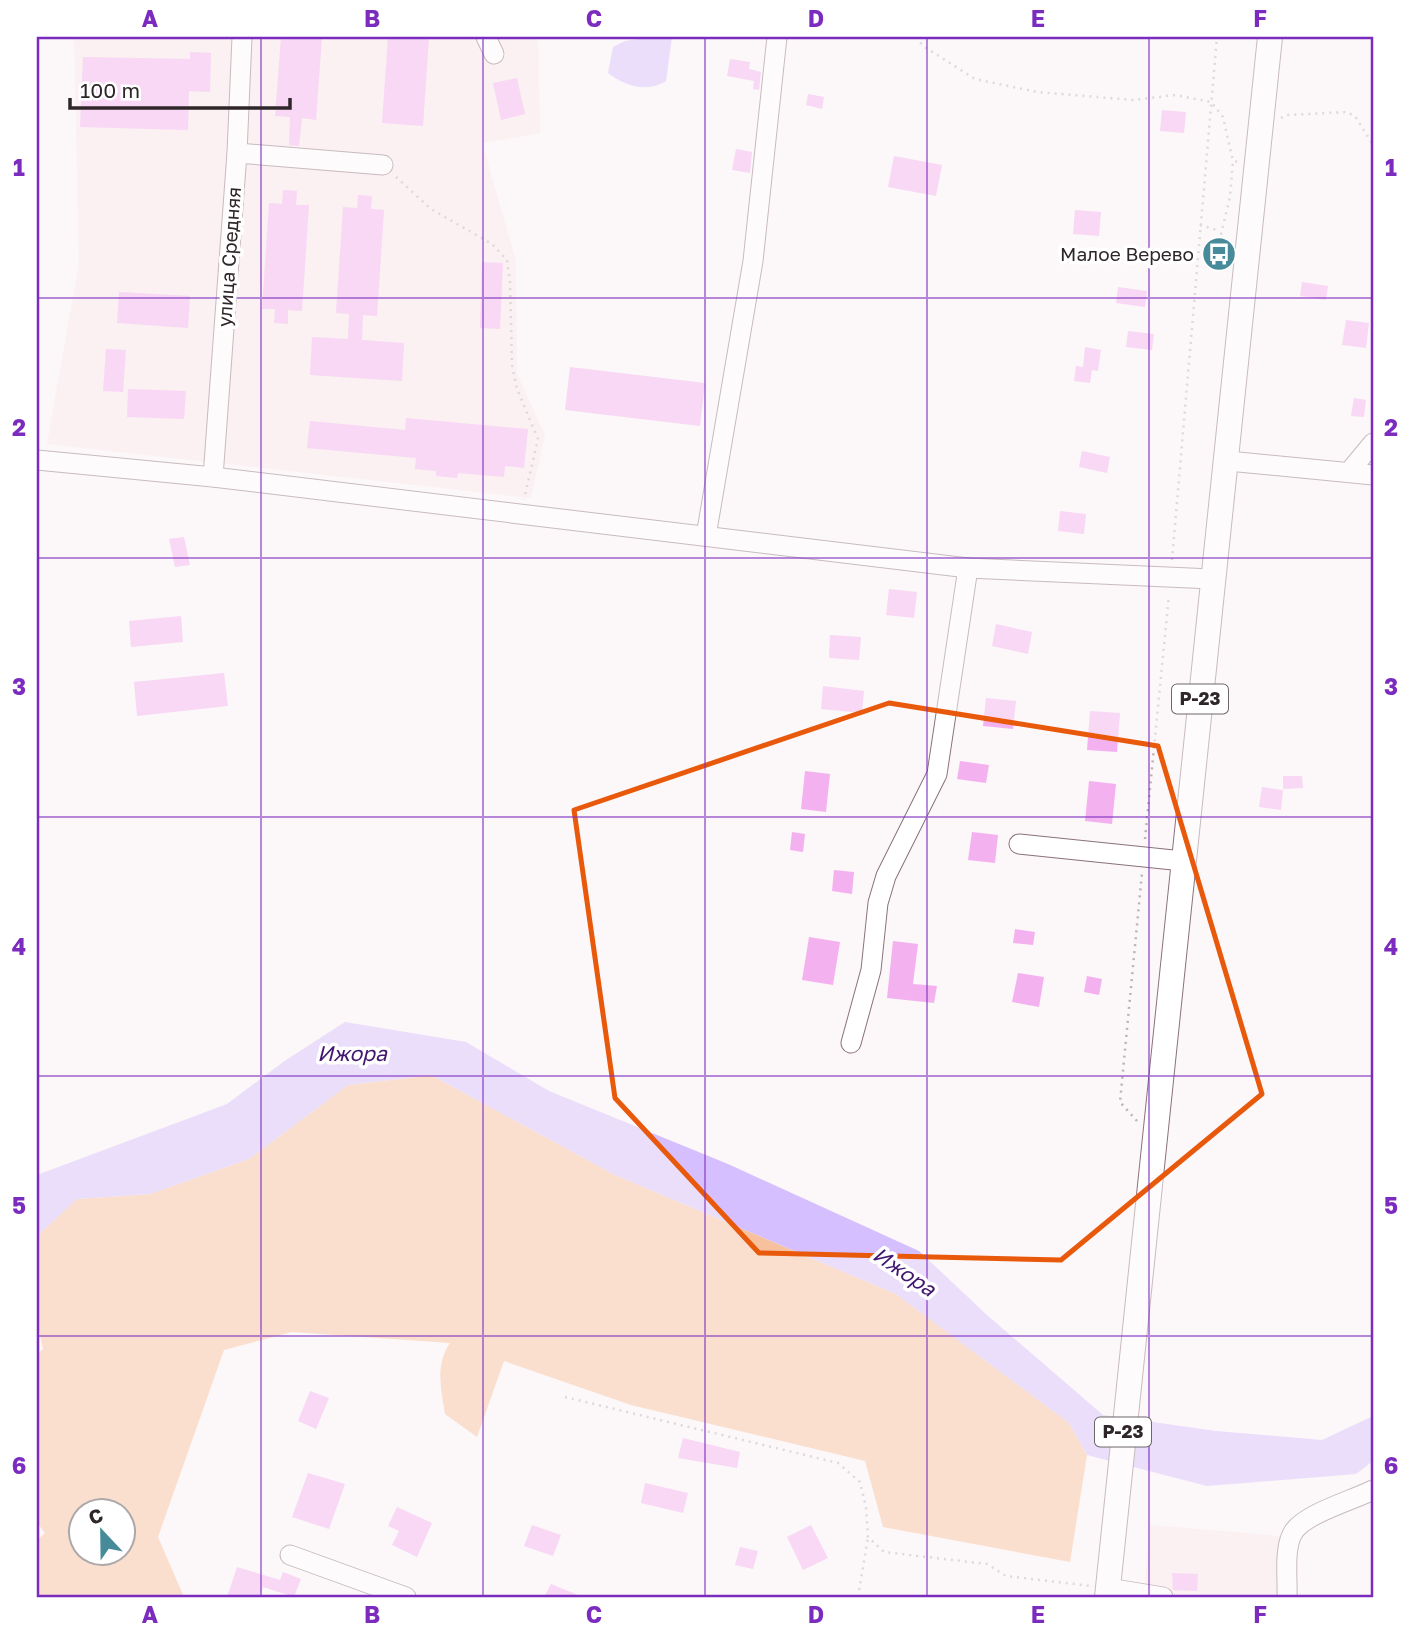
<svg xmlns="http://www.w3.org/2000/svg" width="1410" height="1634" font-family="'Golos Text',sans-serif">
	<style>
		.built { fill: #fbe6ec }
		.green { fill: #f8c19e; fill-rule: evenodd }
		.water { fill: #d5bfff }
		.building { fill: #f4b1f0 }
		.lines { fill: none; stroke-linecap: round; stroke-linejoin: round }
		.minor-casing { stroke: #8a727a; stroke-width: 21 }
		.major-casing { stroke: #8a727a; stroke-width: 26 }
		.path { stroke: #bab4b5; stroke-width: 2.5; stroke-dasharray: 2 5; stroke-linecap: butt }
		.minor { stroke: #fff; stroke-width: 19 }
		.major { stroke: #fff; stroke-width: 24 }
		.marked { fill: none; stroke: #e8590c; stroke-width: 5; stroke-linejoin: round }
		.grid { fill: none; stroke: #7b2cbf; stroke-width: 2; stroke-opacity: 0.55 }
		.labels { text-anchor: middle; stroke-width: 7; stroke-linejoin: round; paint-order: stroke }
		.shield { fill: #fff; stroke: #6d6769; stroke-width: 2 }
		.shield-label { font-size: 18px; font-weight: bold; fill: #2f2629 }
		.poi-label { font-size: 19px; fill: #2f2629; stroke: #fff; text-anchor: end }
		.street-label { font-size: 19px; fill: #2f2629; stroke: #fff }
		.water-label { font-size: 21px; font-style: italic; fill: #41166f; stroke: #fff }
		.neatline { fill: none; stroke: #7b2cbf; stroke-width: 2.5 }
		.grid-label { font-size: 23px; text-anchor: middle; font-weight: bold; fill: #7b2cbf }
	</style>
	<rect width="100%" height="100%" fill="#fcf7f8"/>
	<g class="built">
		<path d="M74,37h464l2,96 -58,10 34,118 1,113 28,61 -14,63 -484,-54 32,-181z"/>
		<path d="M1150,1525l130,11 2,61h-138z"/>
	</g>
	<path class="green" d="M431,1075l184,100 281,119 173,129 18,32 -17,107 -187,-35 -18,-66 -234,-56 -127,-44 -27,76 -32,-23c-4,-25 -10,-49 5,-71l-158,-11 -68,18 -66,187 26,60h-147v-57l8,-7 -8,-10v-169l6,-5 -6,-28v-85l40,-37 73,-5 99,-35 99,-74zM80,1512h42v42h-42z"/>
	<g class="water">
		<path d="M652,37h20l-6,44c-19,12 -41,5 -58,-8l5,-26 12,-6z"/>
		<path d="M345,1022l121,20 83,49 179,73 191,87 69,65 115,99 113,16 106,9 51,-24v45l-17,13 -149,12 -120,-31 -18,-32 -173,-129 -281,-119 -184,-100 -83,10 -99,74 -99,35 -73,5 -40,37v-61l190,-71 59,-44z"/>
	</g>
	<g class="building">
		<path d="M281,37h41l-6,83 -14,-2 -3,28 -10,-1 1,-28 -15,-1z"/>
		<path d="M388,37h41l-6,89 -41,-3z"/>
		<path d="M190,52l21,1 -1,39 -21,-1 -1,39 -108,-3 3,-70 107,2z"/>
		<path d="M730,59l20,3 -1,7 12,3 -2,18 -6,-1 1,-8 -27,-5z"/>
		<path d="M517,78l8,36 -24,6 -8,-37z"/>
		<path d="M808,94l16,3 -2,12 -16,-4z"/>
		<path d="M1162,110l24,2 -2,21 -24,-2z"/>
		<path d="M736,149l16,3 -2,21 -18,-3z"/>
		<path d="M894,156l48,9 -6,31 -48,-9z"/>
		<path d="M283,190l14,1 -1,14h13l-7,106 -14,-1v14l-14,-1 1,-14h-13l7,-106 13,1z"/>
		<path d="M358,195l14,1 -1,13 13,1 -7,106 -14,-1 -1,25 42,3 -2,38 -92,-6 2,-38 36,2 1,-25 -13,-1 7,-106 14,1z"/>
		<path d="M1075,210l26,2 -2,24 -26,-2z"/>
		<path d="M482,262l21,1 -3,66 -20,-1z"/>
		<path d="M1302,282l26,4 -2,14 -26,-4z"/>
		<path d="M1118,287l29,4 -2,16 -29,-4z"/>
		<path d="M119,292l71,4 -2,32 -71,-5z"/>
		<path d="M1346,320l23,3 -3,25 -24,-3z"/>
		<path d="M1128,331l26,3 -2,16 -26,-3z"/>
		<path d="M1085,347l16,3 -3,21 -6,-1 -2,13 -16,-2 2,-15 7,1z"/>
		<path d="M106,349l20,1 -3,42 -20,-1z"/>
		<path d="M570,367l135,16 -5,43 -135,-16z"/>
		<path d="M128,389l58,2 -2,28 -57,-2z"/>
		<path d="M1354,398l12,2 -2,17 -13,-1z"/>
		<path d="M406,418l122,11 -4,39 -19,-2 -1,11 -46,-4 -1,5 -21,-2v-5l-21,-2 1,-11 -109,-10 3,-27 95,9z"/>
		<path d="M1082,451l28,6 -3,16 -28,-6z"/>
		<path d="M1060,511l26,3 -2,20 -26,-3z"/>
		<path d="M184,537l6,28 -15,2 -6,-28z"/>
		<path d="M889,589l28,3 -3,26 -28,-3z"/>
		<path d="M181,616l2,26 -52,5 -2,-26z"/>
		<path d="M996,624l36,8 -4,22 -36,-8z"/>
		<path d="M830,635l31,2 -2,23 -30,-2z"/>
		<path d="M224,673l4,33 -91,10 -3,-34z"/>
		<path d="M823,686l41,5 -2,22 -41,-4z"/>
		<path d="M986,698l30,3 -3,28 -30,-3z"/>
		<path d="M1090,711l30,2 -3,39 -30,-2z"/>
		<path d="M960,761l29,4 -3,18 -29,-4z"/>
		<path d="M805,771l25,3 -4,38 -25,-3z"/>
		<path d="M1283,776h19l1,12 -20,1z"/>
		<path d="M1089,781l27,3 -4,40 -27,-3z"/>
		<path d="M1262,787l21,3 -2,20 -22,-3z"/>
		<path d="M792,832l13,2 -2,18 -13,-2z"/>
		<path d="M972,832l26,3 -3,28 -27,-3z"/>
		<path d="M834,870l20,2 -2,22 -20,-3z"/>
		<path d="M1015,929l20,3 -2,13 -20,-2z"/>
		<path d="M809,937l31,5 -7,43 -31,-5z"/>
		<path d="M893,941l25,3 -5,40 24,2 -3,17 -47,-5z"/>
		<path d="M1018,973l26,4 -5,30 -27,-5z"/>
		<path d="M1087,976l15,3 -3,16 -15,-3z"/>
		<path d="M310,1391l19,7 -13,31 -18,-8z"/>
		<path d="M683,1438l57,14 -3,16 -59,-10z"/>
		<path d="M308,1473l37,11 -16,45 -37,-12z"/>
		<path d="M645,1483l43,10 -5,20 -42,-10z"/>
		<path d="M397,1507l35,16 -15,34 -25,-12 7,-14 -11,-5z"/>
		<path d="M532,1525l29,10 -8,21 -29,-10z"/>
		<path d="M811,1525l17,33 -25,12 -16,-33z"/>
		<path d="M740,1547l18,4 -5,18 -18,-4z"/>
		<path d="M237,1567l43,13 3,-8 18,7 -7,18 -31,-10 -3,10h-33z"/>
		<path d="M1172,1573l26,1 -1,17 -24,-1z"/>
		<path d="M551,1584l32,13h-39z"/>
	</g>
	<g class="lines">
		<g class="minor-casing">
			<g id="minor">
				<path d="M486,37l8,17"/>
				<path d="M237,153l146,12"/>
				<path d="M37,460l176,17 755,91 244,11"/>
				<path d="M1228,461l145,14"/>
				<path d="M1349,472l24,-29"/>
				<path d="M213,477l24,-324 5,-116"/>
				<path d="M706,536l47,-275 24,-224"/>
				<path d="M1019,844l164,17"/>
				<path d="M851,1043l20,-73 7,-67 8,-27 51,-102 31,-206"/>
				<path d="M290,1555l116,42"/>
				<path d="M1108,1588l55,9"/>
				<path d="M1287,1597c1,-18 -4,-50 7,-66 13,-18 59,-31 79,-41"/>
			</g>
		</g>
		<g class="major-casing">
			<path id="major" d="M1107,1597l163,-1560"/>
		</g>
		<g class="path">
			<path d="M916,37l7,9 52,33 62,13 97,8 41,-5 36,7 12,15 10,44"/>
			<path d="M1281,118l6,-3 59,-3 9,4 18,29"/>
			<path d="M396,177l35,32 61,35 15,16 3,22 2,83 5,24 21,50 -14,60"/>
			<path d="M1200,225l20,6"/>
			<path d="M1216,255l14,-58 3,-36 6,1"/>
			<path d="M1172,560l45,-523"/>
			<path d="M1145,839l24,-244"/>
			<path d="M1137,1121l-17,-19 22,-229"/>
			<path d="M565,1397l273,66 22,19 6,25 2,30 16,15 103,12 19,12 85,10"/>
			<path d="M858,1597l10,-60"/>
		</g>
		<use href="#minor" class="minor"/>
		<use href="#major" class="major"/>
	</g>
	<path d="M0 0H1410V1634H0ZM889,703l269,43 104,348 -201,166 -302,-7 -144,-155 -41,-288z" fill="#fcf7f8" fill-opacity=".55" fill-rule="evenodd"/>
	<path class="marked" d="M889,703l269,43 104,348 -201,166 -302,-7 -144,-155 -41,-288z"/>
	<path class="grid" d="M261,37v1560M483,37v1560M705,37v1560M927,37v1560M1149,37v1560M37,298h1336M37,558h1336M37,817h1336M37,1076h1336M37,1336h1336"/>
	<defs>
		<g id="bus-disc" transform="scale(1.75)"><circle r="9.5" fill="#478a9a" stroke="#fff"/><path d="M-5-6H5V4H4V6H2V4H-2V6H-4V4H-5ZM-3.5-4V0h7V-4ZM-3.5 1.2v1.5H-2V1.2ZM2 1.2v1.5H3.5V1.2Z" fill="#fff"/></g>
	</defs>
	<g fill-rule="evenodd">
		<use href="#bus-disc" x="1219" y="254"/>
	</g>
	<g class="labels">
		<g class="shield">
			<rect x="1172" y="684.5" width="56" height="29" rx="5"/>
			<rect x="1095" y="1417.5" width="56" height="29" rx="5"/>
		</g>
		<g class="shield-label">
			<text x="1200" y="705">Р-23</text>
			<text x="1123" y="1438">Р-23</text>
		</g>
		<g class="poi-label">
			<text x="1194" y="261">Малое Верево</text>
		</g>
		<g class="street-label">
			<text transform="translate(229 257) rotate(-86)" y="7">улица Средняя</text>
		</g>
		<g class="water-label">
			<text x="352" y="1061">Ижора</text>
			<text transform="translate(904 1272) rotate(34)" y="7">Ижора</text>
		</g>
	</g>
	<rect width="1410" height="1634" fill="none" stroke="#ffffff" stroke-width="77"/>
	<g transform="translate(102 1532) rotate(338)"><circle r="33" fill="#ffffff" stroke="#aca8a9" stroke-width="2"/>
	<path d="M0-5L12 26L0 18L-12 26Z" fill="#478a9a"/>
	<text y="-10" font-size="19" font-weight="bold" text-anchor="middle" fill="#2f2629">С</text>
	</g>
	<path d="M70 98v10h220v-10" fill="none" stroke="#2f2629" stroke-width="3.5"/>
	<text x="80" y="98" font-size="21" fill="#2f2629" stroke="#ffffff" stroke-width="5" paint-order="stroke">100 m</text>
	<rect x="38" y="38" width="1334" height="1558" class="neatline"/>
	<g class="grid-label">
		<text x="150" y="27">A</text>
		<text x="372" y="27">B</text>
		<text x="594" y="27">C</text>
		<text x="816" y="27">D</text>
		<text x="1038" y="27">E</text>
		<text x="1260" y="27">F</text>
		<text x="19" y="176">1</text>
		<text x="1391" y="176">1</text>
		<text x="19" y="436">2</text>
		<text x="1391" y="436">2</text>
		<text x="19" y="695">3</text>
		<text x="1391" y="695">3</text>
		<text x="19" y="955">4</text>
		<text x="1391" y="955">4</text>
		<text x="19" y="1214">5</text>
		<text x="1391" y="1214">5</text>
		<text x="19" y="1474">6</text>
		<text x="1391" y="1474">6</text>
		<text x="150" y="1623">A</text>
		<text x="372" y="1623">B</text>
		<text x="594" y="1623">C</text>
		<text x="816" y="1623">D</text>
		<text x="1038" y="1623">E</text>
		<text x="1260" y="1623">F</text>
	</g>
</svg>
